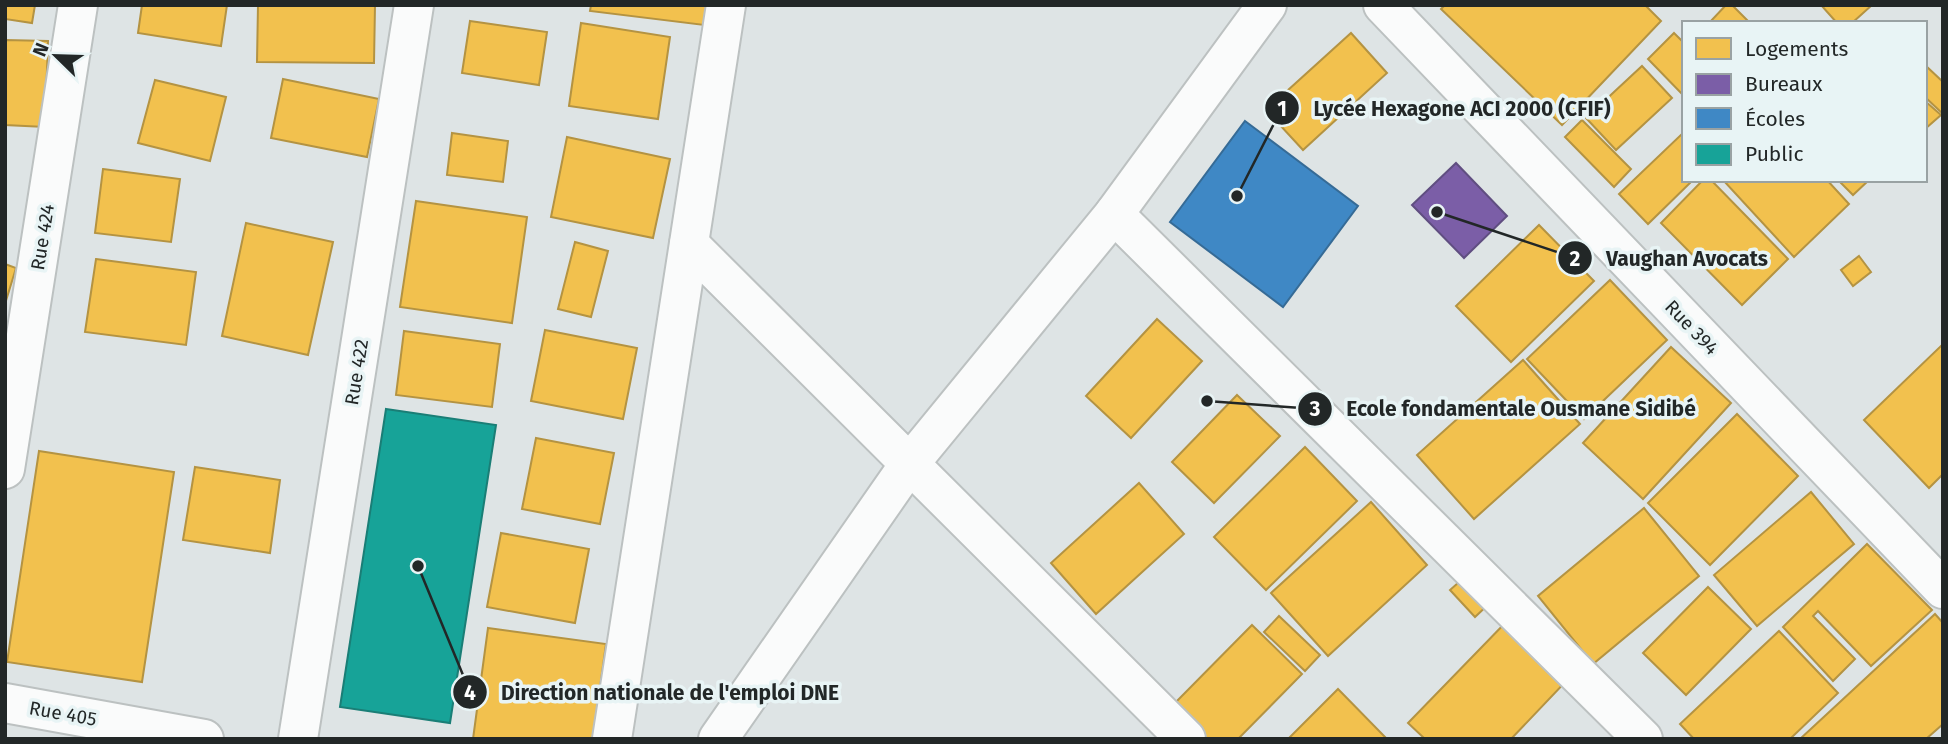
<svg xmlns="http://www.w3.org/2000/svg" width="1948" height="744" font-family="'Fira Sans',sans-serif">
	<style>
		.homes { fill: #f2c14e; stroke: #b49342; stroke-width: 2 }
		.offices { fill: #7b5ea7; stroke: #604e81; stroke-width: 2 }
		.schools { fill: #3f88c5; stroke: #366b96; stroke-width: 2 }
		.public { fill: #17a398; stroke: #1a7e76; stroke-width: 2 }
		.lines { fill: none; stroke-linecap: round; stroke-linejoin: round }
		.street-casing { stroke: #bcc1c1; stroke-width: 42 }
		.street { stroke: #fafbfb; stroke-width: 38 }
		.labels { text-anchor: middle; stroke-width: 7; stroke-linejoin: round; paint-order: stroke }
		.street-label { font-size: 19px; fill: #222727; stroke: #e8f4f5 }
		.leader { fill: none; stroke: #222727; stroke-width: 2.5 }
		.callout-dot { fill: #222727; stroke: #e8f4f5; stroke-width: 2.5 }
		.mark-label { font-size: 21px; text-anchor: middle; font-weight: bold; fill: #fff }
		.callout-label { font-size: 21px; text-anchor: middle; font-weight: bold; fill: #222727; stroke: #e8f4f5; stroke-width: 7; stroke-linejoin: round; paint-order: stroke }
	</style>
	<rect width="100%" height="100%" fill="#dee4e5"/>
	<g class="homes">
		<path d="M5,5h30l-3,18 -27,-4z"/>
		<path d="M142,5h85l-6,41 -83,-13z"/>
		<path d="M258,5h117l-1,58 -117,-1z"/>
		<path d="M591,5h116l-3,20 -114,-14z"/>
		<path d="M1445,5h200l16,16 -99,104 -121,-116z"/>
		<path d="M1726,5h6l18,18h-41z"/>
		<path d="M1821,5h51l-20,18h-15z"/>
		<path d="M470,21l77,11 -8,53 -77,-12z"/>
		<path d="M581,23l89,14 -12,82 -89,-13z"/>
		<path d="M1351,33l36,40 -84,77 -37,-40z"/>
		<path d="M1674,33l10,10v53l-36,-37z"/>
		<path d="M5,40l43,1 -3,86 -40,-2z"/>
		<path d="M1925,65l18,17v32l-18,-17z"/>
		<path d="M1642,66l30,32 -56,52 -30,-32z"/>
		<path d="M283,79l96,20 -12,58 -96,-19z"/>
		<path d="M155,80l71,17 -16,64 -72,-18z"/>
		<path d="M1925,101l16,14 -16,14z"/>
		<path d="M1582,120l49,49 -17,18 -49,-50z"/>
		<path d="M1684,132v48h9l-45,44 -29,-30z"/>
		<path d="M452,133l56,8 -5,41 -56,-7z"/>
		<path d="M567,137l103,22 -17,79 -102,-21z"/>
		<path d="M103,169l77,10 -9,63 -76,-9z"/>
		<path d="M1703,180h8l77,79 -46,46 -81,-82z"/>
		<path d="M1723,180h104l22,24 -55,53z"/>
		<path d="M1838,180h31l-16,15z"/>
		<path d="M416,201l111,16 -15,106 -112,-16z"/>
		<path d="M246,223l87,19 -25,113 -86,-19z"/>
		<path d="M1539,225l55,56 -83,81 -55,-56z"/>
		<path d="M575,242l33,9 -17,66 -33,-8z"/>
		<path d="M1859,256l12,16 -18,14 -12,-16z"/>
		<path d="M96,259l100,13 -10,73 -101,-13z"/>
		<path d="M5,264l11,4 -11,36z"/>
		<path d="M1610,280l57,60 -83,79 -57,-60z"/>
		<path d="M1157,319l45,42 -71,77 -45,-42z"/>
		<path d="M545,330l92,18 -14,71 -92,-18z"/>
		<path d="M404,331l96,13 -8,63 -96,-12z"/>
		<path d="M1943,344v130l-14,14 -65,-68z"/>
		<path d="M1671,347l60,56 -88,96 -60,-56z"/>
		<path d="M1523,360l57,64 -106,95 -57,-64z"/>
		<path d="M1237,395l43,41 -66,67 -42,-41z"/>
		<path d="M1737,414l61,62 -88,89 -62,-62z"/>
		<path d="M536,438l78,15 -14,71 -78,-15z"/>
		<path d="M1305,447l52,54 -91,89 -52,-53z"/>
		<path d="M39,451l135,21 -32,210 -135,-20z"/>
		<path d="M195,467l85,13 -10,73 -87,-13z"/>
		<path d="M1139,483l45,51 -88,80 -45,-51z"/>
		<path d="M1811,492l43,52 -97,82 -43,-51z"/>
		<path d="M1371,502l56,63 -99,91 -57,-63z"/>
		<path d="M1644,508l55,68 -106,88 -55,-68z"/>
		<path d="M501,533l88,16 -14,74 -88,-16z"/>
		<path d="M1867,544l65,66 -61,56 -53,-55 -5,5 42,43 -22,22 -50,-54z"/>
		<path d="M1467,575l24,27 -16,15 -25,-27z"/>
		<path d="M1708,587l43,42 -65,66 -43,-42z"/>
		<path d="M1935,614l8,9v101l-17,15h-126z"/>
		<path d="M1279,616l41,39 -15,16 -41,-39z"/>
		<path d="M1510,618l60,59 -59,62h-86l-17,-16z"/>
		<path d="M1252,625l50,49 -64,65h-33l-33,-33z"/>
		<path d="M488,628l118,16 -13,95h-120z"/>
		<path d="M1779,631l59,62 -48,46h-96l-14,-15z"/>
		<path d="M1338,689l49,50h-99z"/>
	</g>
	<path class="offices" d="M1456,163l51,53 -43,42 -52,-53z"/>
	<path class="schools" d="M1245,121l113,85 -75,101 -113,-85z"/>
	<path class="public" d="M386,409l110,16 -46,298 -110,-16z"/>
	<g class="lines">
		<g class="street-casing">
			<g id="street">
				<path d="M1383,5l560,584"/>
				<path d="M1114,214l529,525"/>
				<path d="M689,244l497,495"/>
				<path d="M5,469l73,-464"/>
				<path d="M5,703l199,36"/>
				<path d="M298,739l116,-734"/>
				<path d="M612,739l114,-734"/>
				<path d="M718,739l192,-276 204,-249 153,-209"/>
			</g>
		</g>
		<use href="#street" class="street"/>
	</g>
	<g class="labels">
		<g class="street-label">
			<text transform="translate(42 237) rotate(-81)" y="7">Rue 424</text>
			<text transform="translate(1692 327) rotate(46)" y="7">Rue 394</text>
			<text transform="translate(356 372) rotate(-81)" y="7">Rue 422</text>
			<text transform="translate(63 713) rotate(10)" y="7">Rue 405</text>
		</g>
	</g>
	<path class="leader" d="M1237 196L1282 108M1437 212L1575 258M1207 401L1315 409M418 566L470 692"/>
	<g class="callout-dot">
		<circle cx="1237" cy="196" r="7"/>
		<circle cx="1437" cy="212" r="7"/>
		<circle cx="1207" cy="401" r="7"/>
		<circle cx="418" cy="566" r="7"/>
		<circle cx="1282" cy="108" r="18"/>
		<circle cx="1575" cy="258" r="18"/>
		<circle cx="1315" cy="409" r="18"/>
		<circle cx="470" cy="692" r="18"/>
	</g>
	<g class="mark-label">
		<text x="1282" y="116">1</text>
		<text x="1575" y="266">2</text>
		<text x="1315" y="416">3</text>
		<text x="470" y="700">4</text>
	</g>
	<g class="callout-label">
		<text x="1462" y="116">Lycée Hexagone ACI 2000 (CFIF)</text>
		<text x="1687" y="266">Vaughan Avocats</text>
		<text x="1521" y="416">Ecole fondamentale Ousmane Sidibé</text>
		<text x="670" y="700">Direction nationale de l'emploi DNE</text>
	</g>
	<rect width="1948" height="744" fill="none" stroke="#222727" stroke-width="14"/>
	<rect x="1682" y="21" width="245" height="161" fill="#e8f4f5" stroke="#99a2a3" stroke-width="2"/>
	<rect x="1696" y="38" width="35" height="21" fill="#f2c14e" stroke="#99a2a3" stroke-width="2"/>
	<text x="1745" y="56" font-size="21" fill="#222727">Logements</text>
	<rect x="1696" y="74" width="35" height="21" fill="#7b5ea7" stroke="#99a2a3" stroke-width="2"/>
	<text x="1745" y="91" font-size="21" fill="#222727">Bureaux</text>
	<rect x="1696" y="108" width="35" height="21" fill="#3f88c5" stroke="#99a2a3" stroke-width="2"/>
	<text x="1745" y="126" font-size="21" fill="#222727">Écoles</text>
	<rect x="1696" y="144" width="35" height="21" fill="#17a398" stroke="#99a2a3" stroke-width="2"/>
	<text x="1745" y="161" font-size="21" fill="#222727">Public</text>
	<g transform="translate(56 56) rotate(293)" stroke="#e8f4f5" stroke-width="5" paint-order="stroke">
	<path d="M0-5L12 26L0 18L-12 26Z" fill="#222727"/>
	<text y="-10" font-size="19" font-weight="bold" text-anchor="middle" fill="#222727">N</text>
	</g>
</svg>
